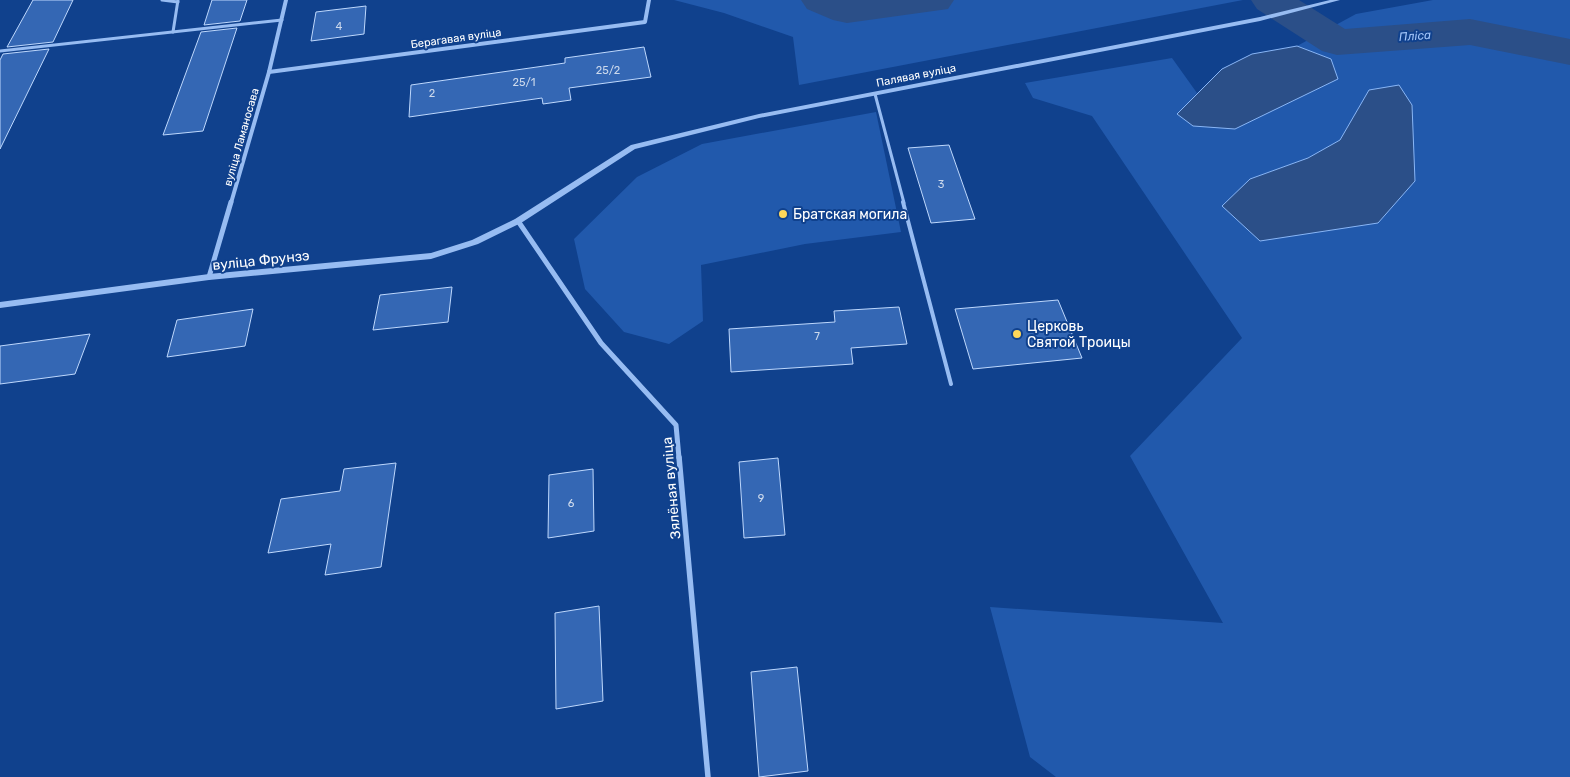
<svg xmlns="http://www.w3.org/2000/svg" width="1570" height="777" font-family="Rubik,sans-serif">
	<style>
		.green { fill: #2159ac; fill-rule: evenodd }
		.water { fill: #2b4f88; stroke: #89b6f6 }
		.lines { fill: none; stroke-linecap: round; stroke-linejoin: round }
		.river { fill: #2b4f88; fill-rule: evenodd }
		.building { fill: #3467b4; stroke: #bed8fd }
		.service-far1 { stroke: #97bcf2; stroke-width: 3 }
		.service { stroke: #97bcf2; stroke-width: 4 }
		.minor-far2 { stroke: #97bcf2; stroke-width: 4 }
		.minor-far1 { stroke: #97bcf2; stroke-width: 5 }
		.minor { stroke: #97bcf2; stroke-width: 5.5 }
		.tertiary { fill: #97bcf2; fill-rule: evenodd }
		.poi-dot { fill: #ffd759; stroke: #10418d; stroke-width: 2 }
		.labels { text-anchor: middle; stroke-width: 4; stroke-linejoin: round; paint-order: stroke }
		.number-label { font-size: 11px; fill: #ccd9ec }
		.far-street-label { font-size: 11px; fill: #fff; stroke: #10418d }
		.far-water-label { font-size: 12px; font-style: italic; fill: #a3c6fa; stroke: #10418d }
		.poi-label { font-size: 14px; fill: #fff; stroke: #10418d; text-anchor: start }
		.street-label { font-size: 14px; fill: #fff; stroke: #10418d }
	</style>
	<rect width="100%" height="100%" fill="#10418d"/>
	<g class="green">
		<path d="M674,0h569l-444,85 -6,-48 -69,-24z"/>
		<path d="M1433,0h137v777h-514l-26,-20 -40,-150 233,16 -93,-167 112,-118 -150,-222 -59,-18 -8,-15 147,-25 25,35 -20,22 154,-56 -34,-13 59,-32zM1340,140l-80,101 -10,-62 58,-21z"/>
		<path d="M876,112l25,120 -96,12 -104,21 2,56 -34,23 -45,-12 -39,-43 -11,-50 63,-62 65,-33z"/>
	</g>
	<g class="water">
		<path d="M1297,46l34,13 7,20 -103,50 -42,-3 -16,-12 45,-45 30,-15z"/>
		<path d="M1399,85l13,20 3,76 -37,42 -118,18 -38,-35 28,-27 58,-21 32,-18 29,-50z"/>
	</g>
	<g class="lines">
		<g class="river">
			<path d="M801,0h153l-6,9 -101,14 -14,-3 -26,-11z"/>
			<path d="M1251,0h48l46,29 125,-10 100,20v26l-100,-20 -133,10 -15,-4 -65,-42z"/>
		</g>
	</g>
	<g class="building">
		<path d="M33,0h40l-20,42 -46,5z"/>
		<path d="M212,0h35l-7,21 -36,4z"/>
		<path d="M366,6l-2,28 -53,7 5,-29z"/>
		<path d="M237,28l-34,103 -40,4 38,-103z"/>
		<path d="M644,47l7,30 -82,11 2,12 -28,4 -1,-6 -133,19 2,-32 154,-22v-5z"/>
		<path d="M49,49l-49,100v-89l3,-6z"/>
		<path d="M949,145l26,74 -44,4 -23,-75z"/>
		<path d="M452,287l-4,35 -75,8 7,-35z"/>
		<path d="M1058,300l24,58 -109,11 -18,-60z"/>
		<path d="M899,307l8,37 -56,4 2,16 -122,8 -2,-43 106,-7 -1,-11z"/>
		<path d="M253,309l-8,37 -78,11 10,-37z"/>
		<path d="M90,334l-15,40 -75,10v-38z"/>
		<path d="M778,458l7,77 -41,3 -5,-76z"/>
		<path d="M396,463l-15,104 -56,8 6,-31 -63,9 13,-54 59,-8 4,-22z"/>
		<path d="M593,469l1,62 -46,7 1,-63z"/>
		<path d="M599,606l4,95 -47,8 -1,-96z"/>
		<path d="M797,667l11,104 -49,6 -8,-105z"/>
	</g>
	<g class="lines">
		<g class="service-far1">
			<path d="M162,0l16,2"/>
			<path d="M173,32l5,-32"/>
			<path d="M0,51l282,-31"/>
			<path d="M875,94l29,109"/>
		</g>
		<path class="service" d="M903,202l48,182"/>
		<g class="minor-far2">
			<path d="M269,72l376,-50 4,-22"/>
			<path d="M231,203l38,-131 17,-72"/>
		</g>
		<g class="minor-far1">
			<path d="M518,221l83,122 75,82 3,33"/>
			<path d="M209,277l22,-75"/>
		</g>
		<path class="minor" d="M679,457l29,320"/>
		<path class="tertiary" d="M1330,0h10l-80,21 -501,97 -124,31 -114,74 -43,21 -47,15 -222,21 -209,28v-6l209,-28 222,-21 41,-13 43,-21 116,-74 128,-31 501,-97z"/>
	</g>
	<g class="poi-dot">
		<circle cx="783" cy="214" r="5"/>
		<circle cx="1017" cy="334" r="5"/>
	</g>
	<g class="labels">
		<g class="number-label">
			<text x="339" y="30">4</text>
			<text x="608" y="74">25/2</text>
			<text x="524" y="86">25/1</text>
			<text x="432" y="97">2</text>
			<text x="941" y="188">3</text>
			<text x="817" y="340">7</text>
			<text x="761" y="502">9</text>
			<text x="571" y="507">6</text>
		</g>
		<g class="far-street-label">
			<text transform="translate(456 38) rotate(-8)" y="4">Берагавая вуліца</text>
			<text transform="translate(916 75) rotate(-11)" y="4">Палявая вуліца</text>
			<text transform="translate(241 137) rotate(-74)" y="4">вуліца Ламаносава</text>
		</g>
		<g class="far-water-label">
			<text transform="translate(1415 36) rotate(-4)" y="4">Пліса</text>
		</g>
		<g class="poi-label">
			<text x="793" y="219">Братская могила</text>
			<text x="1027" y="331">Церковь<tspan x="1027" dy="16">Святой Троицы</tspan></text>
		</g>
		<g class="street-label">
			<text transform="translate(261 260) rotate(-6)" y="5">вуліца Фрунзэ</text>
			<text transform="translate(671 488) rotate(-95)" y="5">Зялёная вуліца</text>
		</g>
	</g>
</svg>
